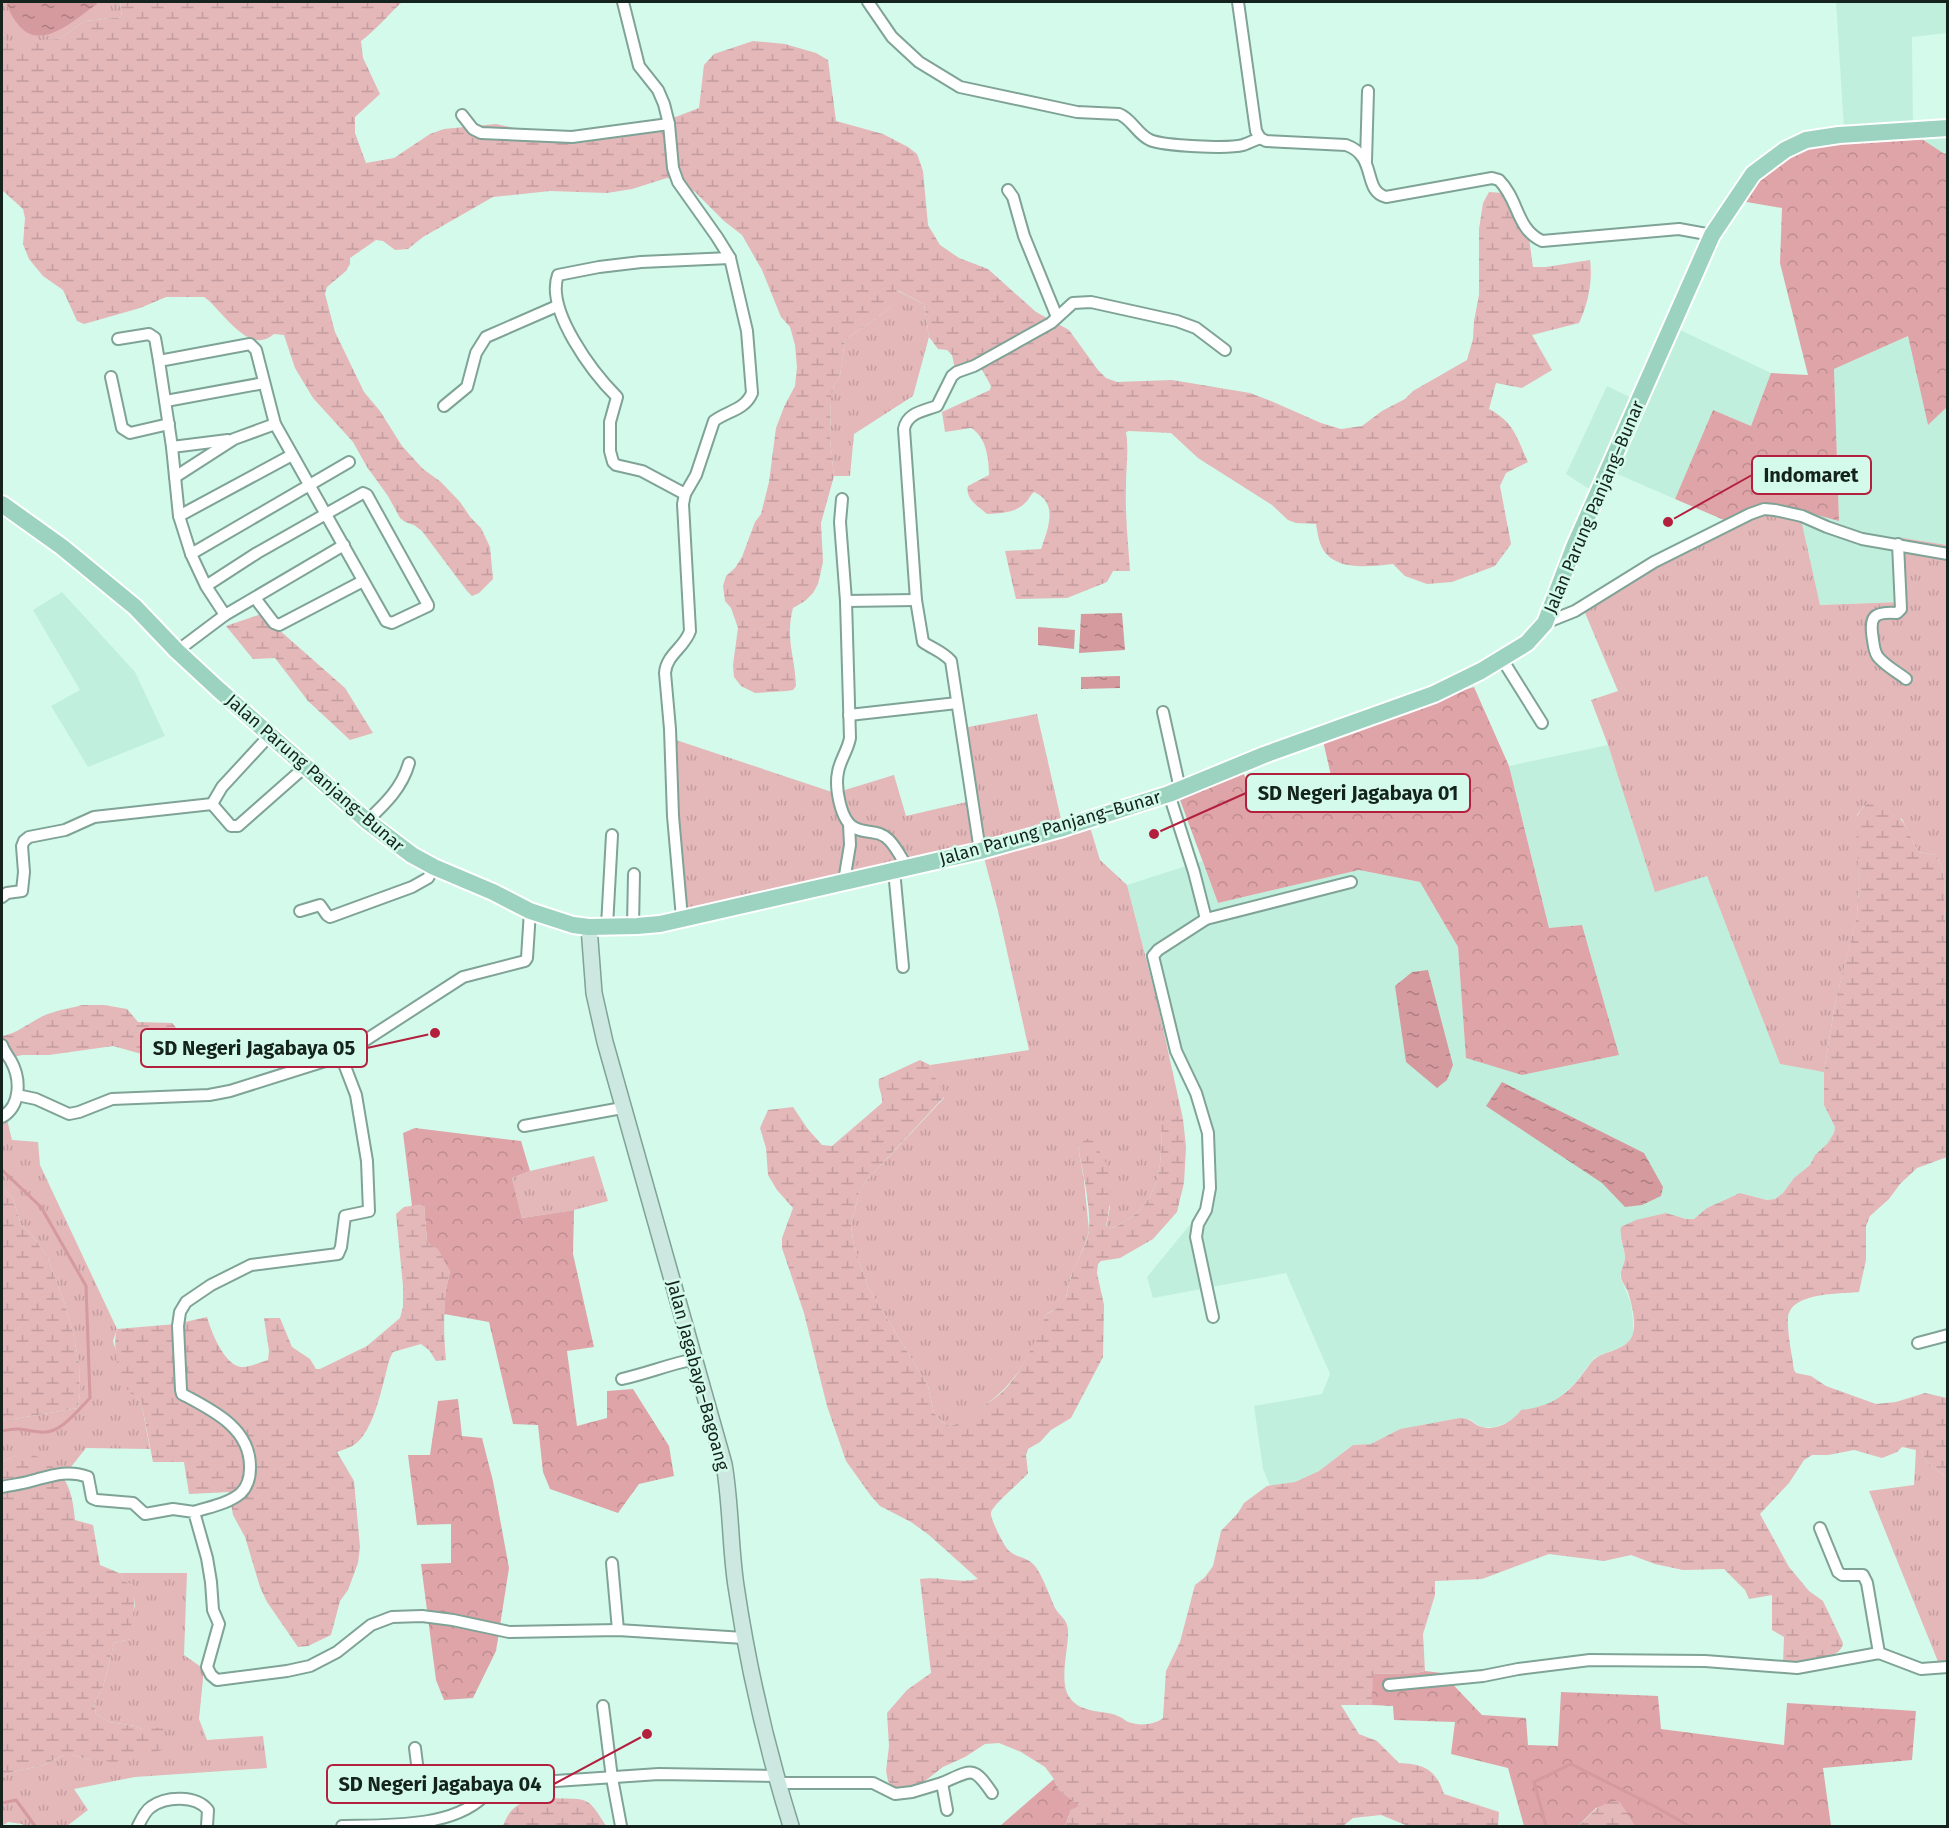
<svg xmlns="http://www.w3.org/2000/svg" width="1949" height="1828" font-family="'Fira Sans',sans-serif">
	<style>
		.built { fill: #c1efde }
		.grass { fill: url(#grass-tufts) }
		.forest { fill: url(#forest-crowns) }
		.wetland { fill: url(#wetland-marsh) }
		.water { fill: url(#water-ripples) }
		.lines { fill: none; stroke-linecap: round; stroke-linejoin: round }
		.stream { stroke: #d59a9d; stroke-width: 3 }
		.street-casing { stroke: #7fa396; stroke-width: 14 }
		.secondary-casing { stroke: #7fa396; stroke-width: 18 }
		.primary-casing { stroke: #fff; stroke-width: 20 }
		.street { stroke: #fff; stroke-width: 10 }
		.secondary { stroke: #cde8e0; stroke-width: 15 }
		.primary { stroke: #9bd2c0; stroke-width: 16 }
		.labels { text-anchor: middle; stroke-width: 5; stroke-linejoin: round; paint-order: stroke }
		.street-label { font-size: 18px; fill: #15231e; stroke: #d4faeb }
		.leader { fill: none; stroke: #b3203e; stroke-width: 2 }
		.callout-dot { fill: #b3203e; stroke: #d4faeb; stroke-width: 2 }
		.callout { fill: #d4faeb; stroke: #b3203e; stroke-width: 2 }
		.callout-label { font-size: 20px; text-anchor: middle; font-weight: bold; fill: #15231e }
	</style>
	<defs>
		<pattern id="grass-tufts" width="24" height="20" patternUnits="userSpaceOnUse" patternTransform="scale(1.5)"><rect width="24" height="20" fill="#e4b7b9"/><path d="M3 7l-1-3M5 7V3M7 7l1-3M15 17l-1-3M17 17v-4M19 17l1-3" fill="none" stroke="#c39d9f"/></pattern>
		<pattern id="forest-crowns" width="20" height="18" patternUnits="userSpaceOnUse" patternTransform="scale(1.5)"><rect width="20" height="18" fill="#dfa4a7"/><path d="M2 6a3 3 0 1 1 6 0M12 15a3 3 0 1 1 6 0" fill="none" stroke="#be8d8f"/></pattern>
		<pattern id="wetland-marsh" width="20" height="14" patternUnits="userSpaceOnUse" patternTransform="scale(1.5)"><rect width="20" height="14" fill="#e4b7b9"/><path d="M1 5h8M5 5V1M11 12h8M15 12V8" fill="none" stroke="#c39d9f"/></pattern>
		<pattern id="water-ripples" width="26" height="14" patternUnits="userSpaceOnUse" patternTransform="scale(1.5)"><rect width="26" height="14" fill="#d59a9d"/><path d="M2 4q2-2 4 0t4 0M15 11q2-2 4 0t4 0" fill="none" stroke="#ac7d7f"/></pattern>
	</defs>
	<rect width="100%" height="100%" fill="#d4faeb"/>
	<g class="built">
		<path d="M1836,2h111v31l-35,4 1,88 34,-1v30l-103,-25z"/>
		<path d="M1678,329l93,44 -20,53 -38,-16 -38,89 -67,-29 -11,24 -31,-20 41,-88 35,17z"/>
		<path d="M1908,336l20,88 19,-17v138l-50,-8 4,65 -81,3 -21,-95 40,10 -5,-151z"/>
		<path d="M62,592l73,80 30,64 -77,31 -37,-61 29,-16 -47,-80z"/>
		<path d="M1608,745l47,146 52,-15 73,188 44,8v33l11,22 -1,6 -7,11 -12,11 -5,10 -16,13 -11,15 -8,6 -8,1 -27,-7 -33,15 -13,11h-8l-20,-6 -46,20 4,13 1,15 -5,15 11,28 2,16v15l-3,6 -7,5 -29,12 -18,24 -21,19 -15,7 -19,2 -8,10 -18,7h-14l-11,-8 -70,10 -29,15 -18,1 -34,26 -24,11 -25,4 -7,-17 -9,-63 68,-12 8,-20 -44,-101 -133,25 -6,-21 59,-72 1,-93 -50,-111 -30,-116 75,-24 16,42 141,-33 61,12 38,65 8,111 83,-130 -40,-162z"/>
	</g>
	<g class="grass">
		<path d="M2,2h118l2,15 -37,4 -26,18 -54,4 -3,-16z"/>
		<path d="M896,290l28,14 5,33 -16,59 -59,38 -4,42h-16l-4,-36 1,-42 3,-13 6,-9 5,-36 44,-31z"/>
		<path d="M1799,510l21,95 81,-3 -4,-65 50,8v395c-1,-11 -3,-23 -3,-34 0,-19 3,-34 -8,-51l-18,-3 -16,-33 -35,-15 -4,3 -6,8 2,72 -2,31 -22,85 -11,69 -44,-8 -73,-188 -52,16 -47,-147 -17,-45 27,-9 -35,-83 141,-88z"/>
		<path d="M1037,714l27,118 26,-5 10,33 27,25 30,116 26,118 -4,-3 -18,8c1,36 1,74 -34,96 -7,4 -12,9 -21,8l4,-21 -32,-61 6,35 5,49 -4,14 -14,32 -7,29 -18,9c-13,35 -26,65 -57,88 -7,5 -14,14 -21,18 -5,3 -13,4 -18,6l-8,-4 -8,-9 -6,-27 -60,-99 -14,-41 -3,-20 8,-33 8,-13 77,-82 -14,-33 99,-15 -31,-139 -16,-61 -296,69 -15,-160 5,-19 159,53 59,-18 12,41 69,-16 -12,-72z"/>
		<path d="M2,1099l10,41 26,2 2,23 77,164 -4,12 15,50 13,10 9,48 -64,-1 -23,29 -46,-22 -15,7v-41l76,-13 2,-15 -1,-30 -6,-31 -9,-30 -16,-44 -17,-24 -10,-9 -8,-26 -9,-11h-2z"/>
		<path d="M594,1156l14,45 -34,9 -52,8 -10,-40 18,-7z"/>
		<path d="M1916,1449l5,2 6,11 20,16v184l-8,2 -70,-173 45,-6z"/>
		<path d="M119,1573h68l-3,82 20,14 -5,50 8,21 56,-4 4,32 -132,9 -61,12 14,21 -21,16h-43l-2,-2 -14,-2 -6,4v-48l10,-6 32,-7 20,-10h7l19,5 52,-30 -6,-4 -27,-4 -13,-8 -2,-11 9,-16 11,-44 16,-4v-15l5,-19 -2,-20 -7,-3z"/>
	</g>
	<g class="forest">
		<path d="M1902,126l41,27 4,1v253l-19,18 -20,-89 -74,33 5,152 -40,-11 -75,10 -49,-21 38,-89 38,16 20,-53 37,2 -28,-112 2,-55 -47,-8 64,-61z"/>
		<path d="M1474,687l35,79 40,162 33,-3 37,130 -97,20 -56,-17 -8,-111 -38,-65 -61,-12 -141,33 -42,-114 61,-28 25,48 70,-29 -11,-48z"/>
		<path d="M415,1128l106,13 9,30 -18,7 10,40 52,-8 -1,44 21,93 -27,4 10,75 30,-8v-27l26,-2 36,57 5,30 -35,8 -21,29 -68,-24 -7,-17 -5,-47 -25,-1 -24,-102 -45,-8 1,-20 5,-23 -23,-30 -3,-36 -12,1 -9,-73z"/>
		<path d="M458,1399l4,37 20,2 11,43 16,87 -13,83 -23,47 -29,2 -8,-20 -15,-116 30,-1v-39l-34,1 -9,-70h22l8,-54z"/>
		<path d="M1425,1671l17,2 40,42 44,3 2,27 30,1 3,-54 97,4 3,33 123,16 3,-42 129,8 -4,49 -89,8 8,58h-193l-4,-1 -14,-22 -24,5 -18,18h-54l-16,-58 -57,-14 4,-32 -61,-2 -1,-14 -21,-1v-31l44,-1z"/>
		<path d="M1054,1779l4,10 22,17 -9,4 -6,16h-65z"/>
	</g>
	<g class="wetland">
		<path d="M120,2h282c-14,13 -26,28 -41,39l2,17 17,36 -25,23v16l11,30 28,-5 36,-24 14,-5 52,-5 43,9 29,-1 105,-14 26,-10 5,-43 10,-11 39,-13 32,3 31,9 12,7 8,61 47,13 25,13 9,7 6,17 5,54 12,20 19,13 29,11 48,43 33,18 29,40 8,8 11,4 55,-2 78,13 21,8 50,22 20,6 21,-3 20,-15 23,-12 8,-8 54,-31 6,-21 1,-18 5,-26v-66l4,-26 6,-11 13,1 7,6 20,39 4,29h13l44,-7c3,20 -2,45 -11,63l-47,12 20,35 -30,18 -26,-5 -7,26c25,13 28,29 39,53l-22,11 -6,13 11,58 -16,22 -43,16 -25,2 -22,-8 -12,-12c-24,3 -63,8 -73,-21 -2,-6 -3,-13 -4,-19l-20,-1 -8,-3 -16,-15 -74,-47 -27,-25 -42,-2 -3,1c3,19 0,35 0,53 -1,29 2,57 4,86h-17l-6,11 -40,16 -51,1 -11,-48 36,-2c7,-20 18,-46 -7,-57 -4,3 -5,8 -9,11 -10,10 -25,10 -38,11 -9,-8 -22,-15 -19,-28l21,-11c0,-17 -3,-38 -18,-47l-26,4 -3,-20 48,-22 1,-4 -12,-22 -23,10 -4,-19 -5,-5 -9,-1 -9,-12 -5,-33 -27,-14 -8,19 -44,31 -5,36 -6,9 -3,13 -1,42 4,36 -13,47 2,39 -5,22 -5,9 -8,8 -12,7c-8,31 2,48 3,78l-3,4 -6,1 -32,2 -14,-7 -7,-9 -1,-12 5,-37 -7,-20 -6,-7 -2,-15 3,-10 9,-8 7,-11 13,-35 6,-8 8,-32 7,-54 8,-21 11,-21 2,-19 -2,-22 -5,-18 -9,-10 -19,-47 -20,-35 -18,-14 -29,-29 -19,-12 -9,-2 -35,11 -25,4 -57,-2 -57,6 -70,40 -15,12 -13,1 -12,-9 -7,-1 -26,18v6l-4,7 -19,16 -2,7 10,38 29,60 16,19 22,35 21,23 18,13 19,20 11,16 10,10 9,19 3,32 -14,14 -7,3 -5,-5 -45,-60 -8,-6 -9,-3 -5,-4 -12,-22 -21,-29 -14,-25 -40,-44 -18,-30 -11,-33 -10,-1c-26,23 -52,-25 -70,-37h-38l-26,11 -56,16 -7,-3 -14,-31 -20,-14 -14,-17 -6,-15 2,-26 -2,-9 -21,-19v-163l3,15 54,-3 26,-18 37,-4z"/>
		<path d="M261,614l84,74 28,45 -23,7 -42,-39 -33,-43 -22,1 -27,-33z"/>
		<path d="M1867,804c32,-2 39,23 51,48l18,3c11,17 8,32 8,51 0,11 2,23 4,34l-1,217 -30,11 -17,16 -11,15 -19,17 -4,10v34l-7,32c-19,2 -69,0 -71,26 -1,14 4,37 6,52l2,3 15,3 15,10 50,18 20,-2 29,-9 22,5v80l-20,-16 -6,-11 -19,-4 -5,5 -15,6 -28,-8 -26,5h-16l-8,5 -15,23 -29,31 29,53 20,24 14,10 20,42c-1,18 -45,19 -60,20l1,-26 -12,-7v-35l-23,4 -4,-9 -21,-21 -41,1 -28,-6 -24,-9 -27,6 -55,-7 -67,25 -47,2v14l-12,39 2,37 -9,2 -43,1 -1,31h-31l18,29 18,7 22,22c26,1 37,7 45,31l55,18 -1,14h-90l-27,-11 -28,3 -10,8h-278l6,-16 8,-4 -21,-17 -4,-10 -9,-12 -24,-15 -22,-9 -14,1 -20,13 -22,10 -31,24 -15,1 -9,-11 -2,-10 3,-25 -2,-33 20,-23 24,-17 -11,-94c20,-3 39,5 58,0l-49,-44 -18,-13 -31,-16 -9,-10 -25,-35 -19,-55 -23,-93 -22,-65v-10l11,-30 -16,-18 -9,-15 -2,-27 -6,-20 8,-18 25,-3 14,21 15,17 10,1 50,-43c1,-9 -5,-16 -3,-24l41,-19 10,5 14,32 -77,83 -8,13 -8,33 3,20 14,41 60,99 6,27 8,9 8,4c19,-6 20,-8 35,-21 5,-4 11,-7 15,-11 21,-18 36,-55 46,-80 25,-10 18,-17 26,-40 5,-14 15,-29 17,-44 2,-25 -7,-60 -11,-84l8,-7 5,-1c5,8 11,17 15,25 7,20 4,44 0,63l1,2c8,1 13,-4 20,-8 35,-22 35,-60 34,-96l6,-6 12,-2 4,3 3,28 -2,36 -7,29 -24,27 -33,19 -19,3 -3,3 -1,9 7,32 -1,52 -32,61 -20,12 -11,12 -12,7 -2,6 2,18c-7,9 -36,32 -37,40 -1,6 13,32 17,37 10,10 23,5 32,24 6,11 10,23 15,34 5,9 12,10 13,22 1,19 -10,52 2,68 12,17 36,11 50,19 4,2 8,6 12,6 8,3 25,1 31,-5l3,-47 14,-29 15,-57 10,-8 8,-11 8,-35 17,-18 6,-10 23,-17 28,-4 24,-11 34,-26 18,-1 29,-15 60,-11c14,1 13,7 22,9 15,4 31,-6 39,-17 35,-4 49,-18 69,-46 9,-13 28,-11 39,-23 10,-11 3,-36 -1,-49 -2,-5 -7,-11 -7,-16 -1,-6 4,-12 4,-18 0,-10 -6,-21 -4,-31l15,-7 30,-7 20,6h8l13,-11 33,-15 27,7 8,-1 8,-6 11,-15 16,-13 5,-10 12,-11 7,-11 1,-6 -11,-22v-33l11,-69 22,-86 2,-30 -3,-64c1,-8 4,-14 11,-19z"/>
		<path d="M82,1005h22l23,4 11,13 34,1c8,7 8,19 10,29l-26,6 -43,-12 -64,9h-27l-13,3 -7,5v-27c19,-3 32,-19 52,-24 9,-3 18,-4 28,-7z"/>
		<path d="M2,1188h2l9,11 8,26 10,9 17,24 16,44 9,30 6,31 1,30 -2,15 -76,13z"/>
		<path d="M424,1204l3,37 3,4 8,4 12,22c-7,30 -7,59 -4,89l-10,1 -7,-11 -8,-6 -28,8 -3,6c-7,23 -15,73 -36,87 -5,3 -12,5 -17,7l17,29 6,66 -2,16 -10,27 -8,11 -9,34 -23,11 -10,1 -31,-45 -7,-15 -15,-50 -12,-22 -4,-23 -40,2 -5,-32h-31l-12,-61c-4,-3 -9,-6 -12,-9 -11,-13 -17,-47 -12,-63l59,-5 31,-7c4,14 17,48 34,50 8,1 19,-5 27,-7l1,-9 -5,-33h16l12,29 18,12 6,10h4l47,-23 33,-28 3,-11v-21l-7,-72 8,-7z"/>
		<path d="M30,1453c34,16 42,31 45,67l18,5 7,40 19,8 7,9 7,3c5,18 -3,36 -3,54l-16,4 -11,44 -9,16 2,11 13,8 27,4 6,4 21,-3 3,22 -51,13 -25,-2 -19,-5h-7l-20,10 -32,7 -10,6v-316l15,-7z"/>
		<path d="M551,1798c36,2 36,-4 55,28h-103c10,-26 23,-25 48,-28z"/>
		<path d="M1616,1801l4,1 14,23 4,1h-60c15,-12 16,-21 38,-25z"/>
	</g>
	<g class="water">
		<path d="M7,2h89l1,2c-23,16 -58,50 -80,19 -6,-8 -8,-12 -10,-21z"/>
		<path d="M1122,613l3,37 -46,3 2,-39z"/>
		<path d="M1038,627l37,3 -1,19 -36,-4z"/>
		<path d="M1120,676v12l-39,1v-12z"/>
		<path d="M1428,970l25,95 -6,15 -10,8 -31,-26 -11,-76 17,-14z"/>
		<path d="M1502,1082l142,71 19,34 -2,9 -19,9 -17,2 -23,-24 -116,-77z"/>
	</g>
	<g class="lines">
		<g class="stream">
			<path d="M2,1170l39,37 45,79 4,112c-13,13 -30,37 -50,34 -19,-2 -18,-5 -38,-1"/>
			<path d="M2,1803l14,-3 19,26"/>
			<path d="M1546,1826l-12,-44 37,-18 85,43 33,19"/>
		</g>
		<g class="street-casing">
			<g id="street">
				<path d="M623,2l16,64 19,24 6,14 5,20 4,44 5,14 39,55 13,21 17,73 5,62c-7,17 -25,18 -38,28l-18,54 -11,19 -2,10 7,127c-5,16 -24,24 -25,42l5,56 3,87 9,102"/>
				<path d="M868,2l24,35 27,25 41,25 117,25 42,2c13,5 18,20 31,26 14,6 78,9 93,5 6,-2 12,-5 17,-7"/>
				<path d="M1238,2l18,129 4,7 6,3 80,4c32,11 16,46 40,52l106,-19 7,2c20,20 17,49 43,61l137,-12 33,6"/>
				<path d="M462,115l11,14 8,4 91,4 97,-13"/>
				<path d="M1366,161l2,-70"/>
				<path d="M1008,190l5,7 11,39 33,81"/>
				<path d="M118,339l31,-5 6,4 4,23"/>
				<path d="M111,377l11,51 8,5 39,-9"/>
				<path d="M166,401l98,-18"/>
				<path d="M444,406l23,-19 9,-34 10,-16 71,-31"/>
				<path d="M172,447l56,-7"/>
				<path d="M175,477l59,-38 41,-15"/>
				<path d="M685,494l-43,-23 -26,-6 -3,-3 -3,-11v-29l7,-25c-24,-24 -72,-87 -59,-122l41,-8 42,-5 89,-4"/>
				<path d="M842,499l-2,23 6,79 4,137c-2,12 -10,22 -12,34 -3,15 2,49 17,56 11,6 23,1 34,12 7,7 13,19 18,27"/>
				<path d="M179,516l113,-61"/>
				<path d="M1898,544l3,65 -4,4c-24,-2 -28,4 -24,27 1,6 1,13 6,18 7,8 18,14 27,21"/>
				<path d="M191,554l158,-92"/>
				<path d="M206,586l51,-33 106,-60 4,2 61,110v1l-36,17 -6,-2 -111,-197 -19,-74 -6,-6 -91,17 13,86 7,69 12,38 15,32 19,29"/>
				<path d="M255,598l19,25 5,2 84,-44"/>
				<path d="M846,601l70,-1"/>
				<path d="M1545,623l30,-12 79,-49 96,-48 14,-5 11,1 27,6 25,11 35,12 86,15"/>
				<path d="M177,651l48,-36 119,-70"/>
				<path d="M1502,659l40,64"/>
				<path d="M1163,712l17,77"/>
				<path d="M849,715l108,-12"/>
				<path d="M1169,794l25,78 12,47"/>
				<path d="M212,804l19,22h7l68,-60"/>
				<path d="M212,804l10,-17 48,-52"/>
				<path d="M367,821c18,-17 35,-33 42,-58"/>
				<path d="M980,851l-29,-190c-8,-9 -18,-12 -28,-19l-7,-42 -12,-171c3,-16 19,-18 33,-23l15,-30 5,-4 17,-6 77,-43 22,-20 18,-1 86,19 19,7 29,22"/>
				<path d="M894,870l9,97"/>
				<path d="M844,881l6,-36 -1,-21"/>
				<path d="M2,897l5,-4 15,-2 2,-19 -2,-26 2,-5 5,-4 36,-7 29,-13 118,-13"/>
				<path d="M300,911l20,-6 7,10 3,2 82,-30 16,-9 6,-11"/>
				<path d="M607,926l5,-91"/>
				<path d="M633,926l1,-52"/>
				<path d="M2,1045c2,6 6,11 9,16 10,18 10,45 -9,56"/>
				<path d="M17,1095l19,4 33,15 10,-2 33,-13 97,-4 21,-4 111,-35 122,-79 62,-16 2,-3 3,-47"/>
				<path d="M524,1126l98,-18"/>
				<path d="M1213,1317l-17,-80 2,-13 8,-14 4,-22 -2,-55 -12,-40 -20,-42 -23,-95 5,-6 48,-31 145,-37"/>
				<path d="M1918,1343l30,-8"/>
				<path d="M622,1379c26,-6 48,-15 73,-20"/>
				<path d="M2,1487c9,-2 19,-3 29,-6 19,-5 37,-12 57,-4l4,21 5,2 36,3 12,11 28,-5 21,3 13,46 4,24 2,28 6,14 -12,43 4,8 6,5 70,-9 23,-5 27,-14 34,-27 21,-8 30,-1 31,4 56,12 109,-2 126,8"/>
				<path d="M194,1512c15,-5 34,-8 47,-19 6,-6 9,-16 9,-25 1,-40 -38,-58 -68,-74l-1,-4 -3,-64 2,-14 6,-10 25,-17 40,-20 87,-11 3,-7 4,-31 24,-5 -2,-50 -11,-66 -15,-39"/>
				<path d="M1820,1528l18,44 4,3h21l4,8 12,70"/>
				<path d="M612,1563l6,67"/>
				<path d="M1389,1685l94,-9 35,-7 72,-9 115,1 92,7 82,-15 42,16 27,-2"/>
				<path d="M603,1706l9,72 9,48"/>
				<path d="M415,1748l3,24 49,9 16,16 14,-10 29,-4 133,-9 117,2"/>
				<path d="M778,1783h95l22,11 17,-2 30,-9 5,27"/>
				<path d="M942,1783c30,-13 31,-18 50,10"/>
				<path d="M138,1826c3,-6 7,-15 13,-19 15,-11 45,-12 57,3l-1,16"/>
				<path d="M342,1826c44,-1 109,2 141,-29"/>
			</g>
		</g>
		<g class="secondary-casing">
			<path id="secondary" d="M589,927l5,66 11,49 119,422c7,40 6,82 12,122 12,81 31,163 55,240"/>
		</g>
		<g class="primary-casing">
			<path id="primary" d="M2,504l60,43 73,60 42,44 41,38 149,132 45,34 22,12 59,25 37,19 43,14 16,2 48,-1 23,-2 320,-73 83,-23 106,-34 95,-39 170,-61 47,-23 46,-28 18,-20 29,-76 138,-312 41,-61 32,-24 21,-10 33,-5 109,-7"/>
		</g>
		<use href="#street" class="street"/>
		<use href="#secondary" class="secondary"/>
		<use href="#primary" class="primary"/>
	</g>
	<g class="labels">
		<g class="street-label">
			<text transform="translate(1594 507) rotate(-67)" y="6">Jalan Parung Panjang–Bunar</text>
			<text transform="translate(315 773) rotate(41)" y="6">Jalan Parung Panjang–Bunar</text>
			<text transform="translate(1050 828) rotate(-16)" y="6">Jalan Parung Panjang–Bunar</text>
			<text transform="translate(698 1375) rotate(75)" y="6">Jalan Jagabaya–Bagoang</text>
		</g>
	</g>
	<path class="leader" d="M1668 522L1752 475M1154 834L1246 793M435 1033L367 1048M647 1734L554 1784"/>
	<g class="callout-dot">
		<circle cx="1668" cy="522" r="6"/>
		<circle cx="1154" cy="834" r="6"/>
		<circle cx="435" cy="1033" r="6"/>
		<circle cx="647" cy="1734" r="6"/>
	</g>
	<g class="callout">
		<rect x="1752" y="456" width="119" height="38" rx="6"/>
		<rect x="1246" y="774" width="224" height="38" rx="6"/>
		<rect x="141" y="1029" width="226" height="38" rx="6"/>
		<rect x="327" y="1765" width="227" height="38" rx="6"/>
	</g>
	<g class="callout-label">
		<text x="1811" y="482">Indomaret</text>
		<text x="1358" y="800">SD Negeri Jagabaya 01</text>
		<text x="254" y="1055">SD Negeri Jagabaya 05</text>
		<text x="440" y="1791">SD Negeri Jagabaya 04</text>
	</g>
	<rect width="1949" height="1828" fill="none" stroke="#15231e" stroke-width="6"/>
</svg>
